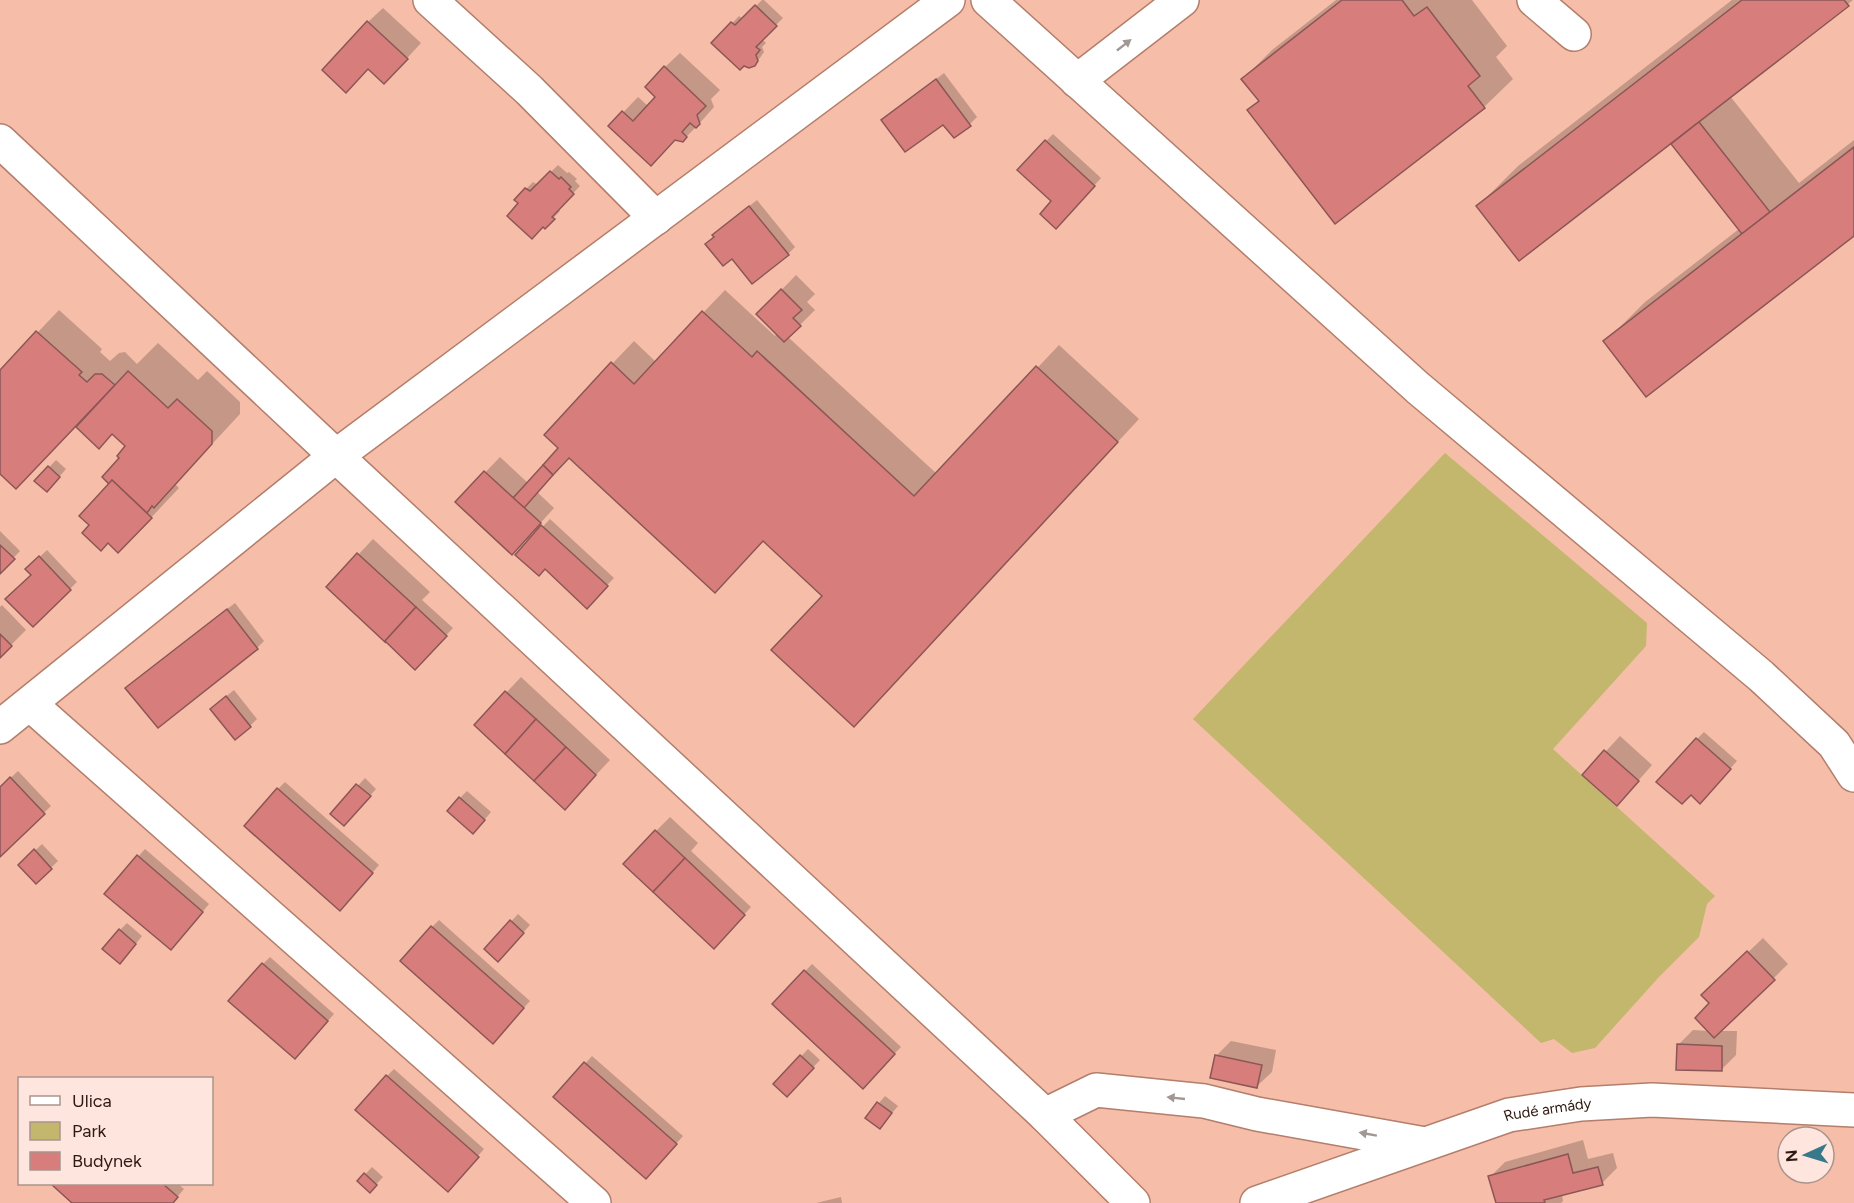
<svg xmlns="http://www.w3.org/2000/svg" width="1854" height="1203" font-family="Figtree,sans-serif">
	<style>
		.green { fill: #c2b76c }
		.shadow { fill: #0003 }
		.building { fill: #d77e7d; stroke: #8b5655; stroke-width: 1.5 }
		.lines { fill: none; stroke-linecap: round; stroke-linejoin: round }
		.minor-casing { stroke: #b37e6b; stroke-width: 36 }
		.major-casing { stroke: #b37e6b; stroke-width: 36 }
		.minor { stroke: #fff; stroke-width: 33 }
		.major { stroke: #fff; stroke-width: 33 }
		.oneway { fill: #a19895 }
		.labels { text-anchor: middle; stroke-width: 4.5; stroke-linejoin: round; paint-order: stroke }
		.street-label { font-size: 15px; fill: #2f1a13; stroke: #fee6de }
	</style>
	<rect width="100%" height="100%" fill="#f6bda8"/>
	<path class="green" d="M1445,453l202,170 -1,23 -93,103 162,147 -8,8 -8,33 -41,41 -63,70 -23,5 -18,-14 -13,4 -348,-324z"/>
	<g class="shadow">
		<path d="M762,0h2l19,18 -21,21 4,4 -4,4 2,5 -9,13 -41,-23 25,-26 4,3z"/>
		<path d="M1336,0h136l35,46 -11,11 17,22 -29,28 -235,3 10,-10 -16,-21 29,-29z"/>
		<path d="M1732,0h121l-123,96 69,87 55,-43v94l-249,108 40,-40 94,-73 -63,-91 -198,68 40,-40z"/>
		<path d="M383,8l38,35 -22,24 -31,-45z"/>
		<path d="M680,53l40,37 -9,9 3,8 -16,18 -15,15 -73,-14 28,-29 10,9 9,-9 8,-30z"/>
		<path d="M944,73l33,44 -7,7 -87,-4z"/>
		<path d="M1053,134l48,44 -38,42 -10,-19 -34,-32z"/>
		<path d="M558,165l9,8 2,-1 8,7 -2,2 5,5 -22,23 2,2 -15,16 -24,-24 5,-14 7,-7 5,3z"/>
		<path d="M757,200l38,47 -7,7 -56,3 -16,-20 5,-9z"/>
		<path d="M796,275l19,19 -8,8 8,8 -27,27 149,137 122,-129 80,74 -263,284 -52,-108 -60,-56 -194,-82 -33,35 17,16 -27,30 -69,-37 42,-44 28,26 32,-35 52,-84 22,-23 22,21 69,-72 50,46 2,-3 -19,-19z"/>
		<path d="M59,310l43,39 -2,3 10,9 9,-8 6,-1 12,12 21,-21 40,37 9,-9 33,31v12l-65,70 4,4 -32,34 -43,-45 17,-19 7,-12 -37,-37 -91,63v-100z"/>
		<path d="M56,460l10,9 -12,14 -17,-3z"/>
		<path d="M550,519l64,59 -27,28 -42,-38 -28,-14z"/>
		<path d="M0,531l20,20 -20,21z"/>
		<path d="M373,539l57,53 -8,8 31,28 -31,33 -94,-74z"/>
		<path d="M47,550l30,32 -44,43 -1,-50 -5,-6z"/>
		<path d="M235,603l29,38 -7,7 -123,33z"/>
		<path d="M2,605l24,25 -26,26v-49z"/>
		<path d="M521,677l89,83 -31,33 -103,-68z"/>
		<path d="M234,690l23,29 -7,7 -31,-24z"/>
		<path d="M1704,732l33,29 -30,33 -10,-55z"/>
		<path d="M1620,736l32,29 -21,24 -47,-14z"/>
		<path d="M18,771l33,35 -51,49v-67z"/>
		<path d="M365,778l11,11 -25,28 -18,-4z"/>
		<path d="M285,782l94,83 -32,37 -69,-113z"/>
		<path d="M467,791l24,21 -11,13 -20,-27z"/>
		<path d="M670,817l28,26 -7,8 60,56 -30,33 -65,-109z"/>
		<path d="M42,844l16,17 -22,21 -16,-17z"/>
		<path d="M145,849l64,55 -31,37 -72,-48z"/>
		<path d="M518,914l12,11 -25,28 -19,-4z"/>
		<path d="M439,920l91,81 -30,33 -68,-107z"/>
		<path d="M127,923l15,13 -15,19 -7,-25z"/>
		<path d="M1763,938l25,26 -68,67h17l-1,24 -15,15 -43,-25 15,-15 16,1 9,-50z"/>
		<path d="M270,957l64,57 -32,36 -39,-86z"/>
		<path d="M812,964l89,83 -39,40 -88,-83z"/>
		<path d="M1231,1041l45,9 -4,22 -15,14 -41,-30z"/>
		<path d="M808,1049l12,11 -33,35 -12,-11z"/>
		<path d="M592,1056l91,80 -30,34 -98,-73z"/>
		<path d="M394,1069l90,80 -30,34 -67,-107z"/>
		<path d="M885,1096l13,10 -18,21 -13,-10z"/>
		<path d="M1583,1140l5,19 25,-6 4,15 -15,15 -40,11 1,7 -2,2h-64l-7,-26 15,-15z"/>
		<path d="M372,1167l11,10 -13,14 -11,-10z"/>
		<path d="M54,1184h124l6,5 -12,14h-97z"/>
		<path d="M841,1197l1,6h-26z"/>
	</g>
	<g class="building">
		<path d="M1342,0h60l12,16 13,-9 53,69 -12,10 17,22 -150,116 -88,-114 12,-9 -18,-22z"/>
		<path d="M1742,0h102l5,6 -330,255 -43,-55z"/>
		<path d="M755,5l22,21 -21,21 4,3 -4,5 2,6 -3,5 -6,2 -5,-2 -4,4 -29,-27 20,-21 4,3z"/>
		<path d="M367,21l41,38 -24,25 -16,-15 -22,24 -24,-23z"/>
		<path d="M664,66l42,40 -9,9 3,9 -4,4 -6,-5 -8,9 5,5 -4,5 -8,-2 -24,26 -43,-40 14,-15 11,10 22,-24 -10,-10z"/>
		<path d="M936,79l35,47 -17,12 -11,-13 -38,27 -24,-32z"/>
		<path d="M1699,122l71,90 -28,22 -71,-90z"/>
		<path d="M1045,140l50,46 -39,43 -16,-15 11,-13 -34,-31z"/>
		<path d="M1854,147v89l-208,161 -43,-56z"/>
		<path d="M550,171l9,8 2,-2 10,10 -2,2 5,5 -22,23 3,2 -10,10 -2,-2 -11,12 -25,-23 11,-13 -4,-3 11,-12 5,3z"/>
		<path d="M749,206l40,49 -37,29 -20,-25 -9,7 -18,-22 9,-7 -2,-2z"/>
		<path d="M781,289l21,21 -9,8 8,8 -17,16 -28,-28z"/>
		<path d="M702,311l50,46 5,-6 157,145 122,-130 82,76 -264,285 -83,-77 51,-54 -59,-55 -48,52 -146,-135 -16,17 -10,-10 15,-17 -14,-13 67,-73 23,22z"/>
		<path d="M36,331l46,41 -3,3 8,7 8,-8h7l13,11 -99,104 -16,-15v-104z"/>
		<path d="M128,371l40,37 9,-9 35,32v13l-58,64 -2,-2 -5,7 -35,-33 -3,4 -7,-7 17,-19 -2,-2 8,-10 -13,-12 -13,15 -23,-22z"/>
		<path d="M543,465l10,10 -29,33 -11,-10z"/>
		<path d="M48,466l12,11 -13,15 -13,-11z"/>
		<path d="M484,471l57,52 -29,32 -57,-53z"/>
		<path d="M112,480l40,38 -34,35 -10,-10 -7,8 -19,-18 7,-8 -10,-9z"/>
		<path d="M541,525l67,61 -21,23 -42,-40 -6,7 -24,-21z"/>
		<path d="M0,545l15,14 -15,15z"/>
		<path d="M357,553l59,54 -31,34 1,2 -60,-56z"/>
		<path d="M39,556l32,34 -38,37 -28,-28 26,-24 -6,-6z"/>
		<path d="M416,607l31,29 -32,34 -30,-29z"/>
		<path d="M227,609l31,40 -100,79 -33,-40z"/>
		<path d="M0,634l12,12 -12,12z"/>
		<path d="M505,691l31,28 -31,35 -31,-29z"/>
		<path d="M226,696l25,31 -16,13 -25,-31z"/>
		<path d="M536,719l30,28 -32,34 -29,-27z"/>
		<path d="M1696,738l35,31 -31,35 -9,-9 -9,9 -26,-22z"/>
		<path d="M566,747l30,28 -31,35 -31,-29z"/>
		<path d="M1604,750l35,31 -22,25 -35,-31z"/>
		<path d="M10,777l35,37 -45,43v-70z"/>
		<path d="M356,784l15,12 -27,30 -14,-12z"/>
		<path d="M277,788l96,85 -33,38 -96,-85z"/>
		<path d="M459,797l26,23 -12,14 -26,-23z"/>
		<path d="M655,830l30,28 -32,34 -30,-28z"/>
		<path d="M34,849l18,20 -16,15 -18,-19z"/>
		<path d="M137,855l66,57 -32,38 -67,-56z"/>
		<path d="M685,858l60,57 -31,34 -61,-57z"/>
		<path d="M510,920l14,13 -26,29 -14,-13z"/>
		<path d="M431,926l93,82 -31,36 -93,-83z"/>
		<path d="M119,929l17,15 -16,20 -18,-15z"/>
		<path d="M1747,951l28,29 -61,58 -19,-20 14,-15 -8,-8z"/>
		<path d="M262,963l66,58 -33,38 -67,-58z"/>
		<path d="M804,970l91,84 -32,35 -91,-85z"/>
		<path d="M1677,1044l45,2v25l-46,-1z"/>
		<path d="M800,1055l14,13 -27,29 -14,-13z"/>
		<path d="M1215,1055l47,10 -5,23 -47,-10z"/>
		<path d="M584,1062l93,82 -31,35 -93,-82z"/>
		<path d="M386,1075l93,82 -31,35 -93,-82z"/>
		<path d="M877,1102l15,11 -12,16 -15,-11z"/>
		<path d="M1568,1154l5,19 25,-6 5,18 -59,15 1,3h-49l-8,-27z"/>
		<path d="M364,1173l13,12 -7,8 -13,-12z"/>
		<path d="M51,1184h112l15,13 -5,6h-101z"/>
	</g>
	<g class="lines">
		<g class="minor-casing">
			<g id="minor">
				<path d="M430,0l99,90 127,128"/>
				<path d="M988,0l430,388 343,288 73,68 20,31"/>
				<path d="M1534,0l40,34"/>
				<path d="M1077,81l105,-81"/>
				<path d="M30,704l564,499"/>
				<path d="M0,727l336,-271 612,-456"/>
				<path d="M1045,1115l51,-25 108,11 53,13 168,30"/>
			</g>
		</g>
		<g class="major-casing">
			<g id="major">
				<path d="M0,141l336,315 709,659 88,88"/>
				<path id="s1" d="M1257,1203l252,-88 72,-11 71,-4 202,10"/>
			</g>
		</g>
		<use href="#minor" class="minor"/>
		<use href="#major" class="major"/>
	</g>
	<defs><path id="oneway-solid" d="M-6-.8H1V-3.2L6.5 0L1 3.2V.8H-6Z" transform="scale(1.5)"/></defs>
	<g class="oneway">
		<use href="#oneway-solid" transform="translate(1124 45) rotate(-38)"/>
		<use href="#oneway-solid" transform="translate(1176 1098) rotate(-174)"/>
		<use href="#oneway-solid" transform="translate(1368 1134) rotate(-170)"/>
	</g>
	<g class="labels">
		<g class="street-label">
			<text dy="5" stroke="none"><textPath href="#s1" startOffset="306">Rudé armády</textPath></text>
		</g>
	</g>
	<rect x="18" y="1077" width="195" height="108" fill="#fee6de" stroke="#ab948d" stroke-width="1.5"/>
	<rect x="30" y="1096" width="30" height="9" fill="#ffffff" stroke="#ab948d" stroke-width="1.5"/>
	<text x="72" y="1107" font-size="18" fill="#2f1a13">Ulica</text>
	<rect x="30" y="1122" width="30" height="18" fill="#c2b76c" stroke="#ab948d" stroke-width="1.5"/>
	<text x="72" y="1137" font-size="18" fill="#2f1a13">Park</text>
	<rect x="30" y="1152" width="30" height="18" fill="#d77e7d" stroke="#ab948d" stroke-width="1.5"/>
	<text x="72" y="1167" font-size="18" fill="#2f1a13">Budynek</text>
	<g transform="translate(1806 1155) rotate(266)"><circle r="28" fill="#fee6de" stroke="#ab948d" stroke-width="1.5"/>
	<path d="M0-4.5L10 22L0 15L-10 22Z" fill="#38788b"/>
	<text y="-9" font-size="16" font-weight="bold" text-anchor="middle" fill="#2f1a13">N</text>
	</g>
</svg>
